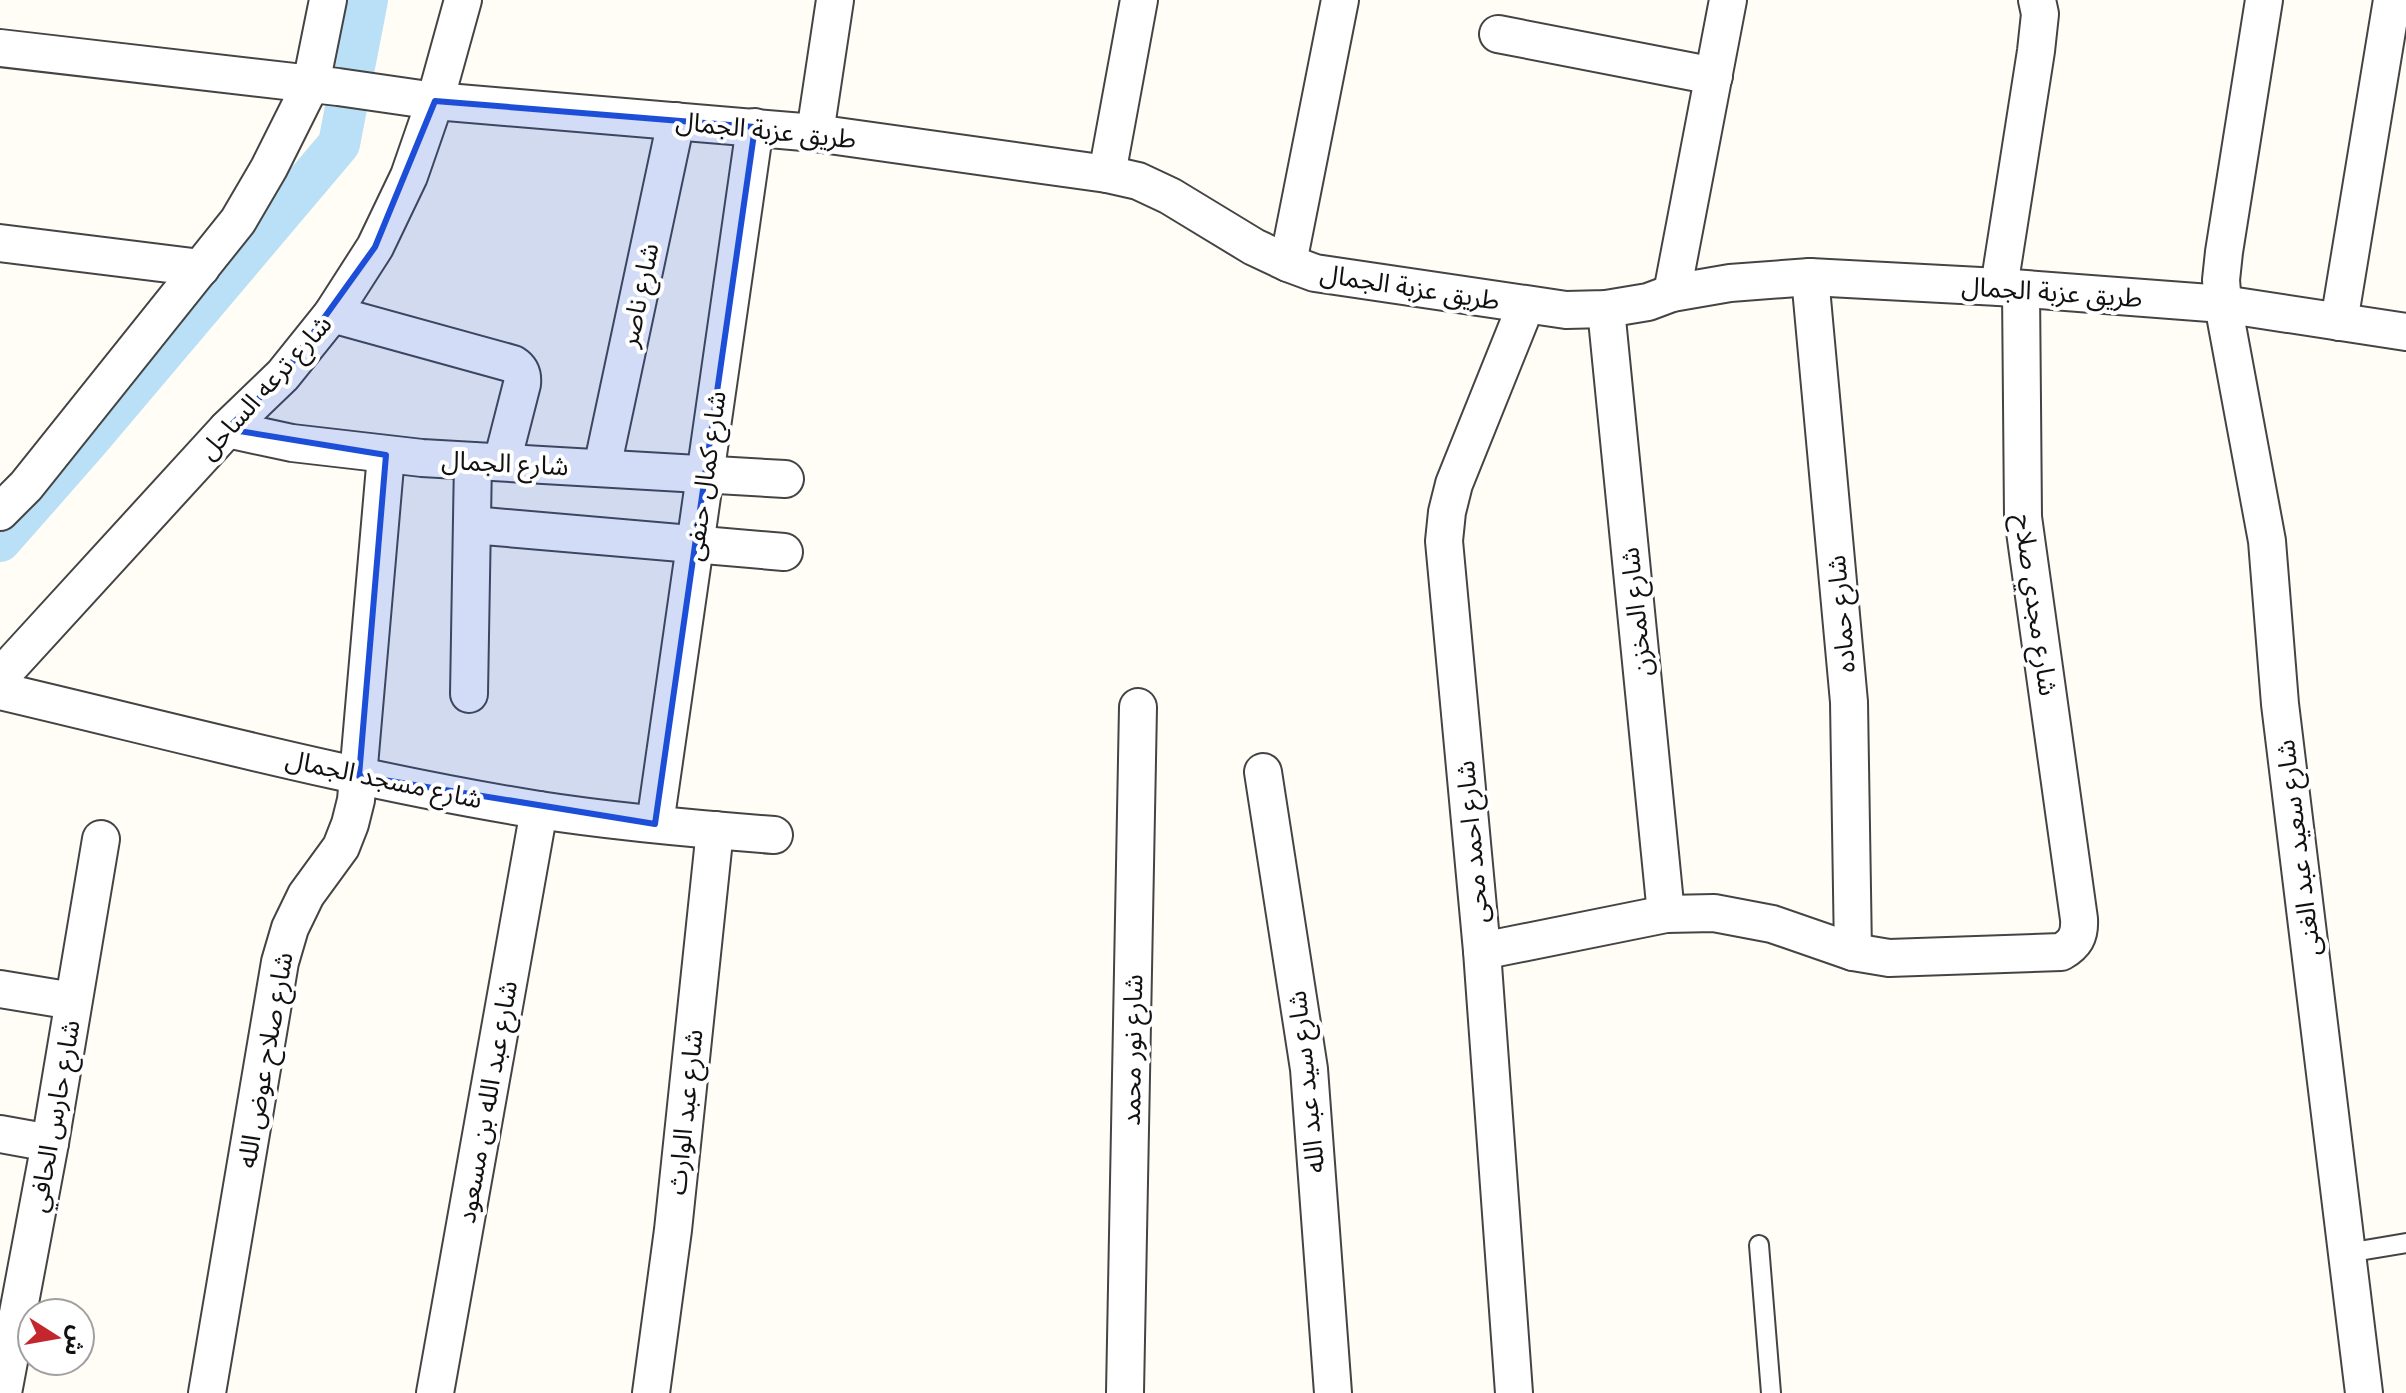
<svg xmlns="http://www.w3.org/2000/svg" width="2406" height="1393" font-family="Spectral,'Noto Sans Arabic',serif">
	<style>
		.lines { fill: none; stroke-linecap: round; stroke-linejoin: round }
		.canal { stroke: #b9e0f7; stroke-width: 42 }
		.service-casing { stroke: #444; stroke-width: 22 }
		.minor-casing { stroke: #444; stroke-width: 40 }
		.service { stroke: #fff; stroke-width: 18 }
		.minor { stroke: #fff; stroke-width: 36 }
		.marked { fill: #1d4ed8; fill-opacity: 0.2; stroke: #1d4ed8; stroke-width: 6; stroke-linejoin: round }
		.labels { text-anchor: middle; stroke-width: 8; stroke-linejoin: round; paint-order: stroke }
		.street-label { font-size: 26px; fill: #111; stroke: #fff }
	</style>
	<rect width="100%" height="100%" fill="#fffdf5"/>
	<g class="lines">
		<path class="canal" d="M0,541l88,-100 251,-297 28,-144"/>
		<g class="service-casing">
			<g id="service">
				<path d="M1759,1245l12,148"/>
				<path d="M2347,1253l59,-10"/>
			</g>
		</g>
		<g class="minor-casing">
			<g id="minor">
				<path d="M2264,0l-40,252 -3,28 2,24 44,237 13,163 84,689"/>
				<path d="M1498,34l216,42"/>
				<path d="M0,48l338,39 97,14 380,32 292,41 31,7 32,15 84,51 34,16 27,10 251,37 40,-1 42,-7 24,-9 58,-10 80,-6 189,10 224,17 183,28"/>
				<path d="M815,133l20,-133"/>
				<path d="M1107,174l32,-174"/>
				<path d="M0,243l201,25"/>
				<path d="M1288,263l52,-263"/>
				<path d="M1810,277l39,425 4,250"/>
				<path d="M1999,287l37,-236 4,-37 -3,-14"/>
				<path d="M1672,293l56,-293"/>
				<path d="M1606,309l60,605"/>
				<path d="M332,314l181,50c8,5 10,11 9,20l-20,78"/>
				<path d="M2339,322l53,-322"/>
				<path d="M227,429l65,14 130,15 363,21"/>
				<path d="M602,468l74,-347"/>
				<path d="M0,512l26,-26 212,-265 31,-53 42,-84 17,-84"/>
				<path d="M472,525l312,27"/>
				<path d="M0,677l227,-248 56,-54 49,-61 43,-67 34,-71 26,-75 28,-101"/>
				<path d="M0,691c179,42 357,90 539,119 77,12 157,19 235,25"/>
				<path d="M469,694l4,-233"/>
				<path d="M1263,772l46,297 24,324"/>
				<path d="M655,824l100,-697"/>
				<path d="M1482,951l184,-37 48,-1 58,11 81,28 36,6 172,-6c14,-8 19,-16 18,-33l-56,-402 -2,-228"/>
				<path d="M0,989l73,12"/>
				<path d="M0,1134l50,9"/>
				<path d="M3,1393l47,-250 51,-304"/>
				<path d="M207,1393l73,-431 10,-34 16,-33 35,-48 9,-23 6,-24 30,-345"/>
				<path d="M435,1393l104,-583"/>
				<path d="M651,1393l22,-163 42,-400"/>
				<path d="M1125,1393l13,-686"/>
				<path d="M1514,1393l-32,-442 -38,-410 3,-29 7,-28 72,-179"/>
			</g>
		</g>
		<use href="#service" class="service"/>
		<use href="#minor" class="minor"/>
	</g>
	<path class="marked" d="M435,101l320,26 -100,697 -296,-48 27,-321 -159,-26 56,-54 92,-128z"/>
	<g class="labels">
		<g class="street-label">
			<text transform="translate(766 130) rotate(6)" y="9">طريق عزبة الجمال</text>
			<text transform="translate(1410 287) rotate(9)" y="9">طريق عزبة الجمال</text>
			<text transform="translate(2052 292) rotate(4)" y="9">طريق عزبة الجمال</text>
			<text transform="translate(639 295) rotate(-78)" y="9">شارع ناصر</text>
			<text transform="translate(265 387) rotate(-48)" y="9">شارع ترعه الساحل</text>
			<text transform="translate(505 463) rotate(3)" y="9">شارع الجمال</text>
			<text transform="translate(705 476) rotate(-82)" y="9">شارع كمال حنفى</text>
			<text transform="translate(2036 605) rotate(82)" y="9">شارع مجدي صلاح</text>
			<text transform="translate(1636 612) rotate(-96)" y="9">شارع المخزن</text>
			<text transform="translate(1841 614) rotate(-95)" y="9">شارع حماده</text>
			<text transform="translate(384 779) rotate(12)" y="9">شارع مسجد الجمال</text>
			<text transform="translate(1472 842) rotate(-95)" y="9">شارع احمد محى</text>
			<text transform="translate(2298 848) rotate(-97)" y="9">شارع سعيد عبد الغنى</text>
			<text transform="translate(1132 1050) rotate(-89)" y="9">شارع نور محمد</text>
			<text transform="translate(265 1060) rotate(-80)" y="9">شارع صلاح عوض الله</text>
			<text transform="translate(1306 1082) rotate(-96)" y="9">شارع سيد عبد الله</text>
			<text transform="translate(487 1102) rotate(-80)" y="9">شارع عبد الله بن مسعود</text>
			<text transform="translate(685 1112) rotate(-84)" y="9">شارع عبد الوارث</text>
			<text transform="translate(54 1116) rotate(-80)" y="9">شارع حارس الحافي</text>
		</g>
	</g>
	<g transform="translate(56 1337) rotate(101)"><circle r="38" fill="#ffffff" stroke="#a0a0a0" stroke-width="2"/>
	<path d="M0-6L14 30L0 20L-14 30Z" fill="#c4262e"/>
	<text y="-12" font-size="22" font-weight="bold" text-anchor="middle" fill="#111111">ش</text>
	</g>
</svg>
